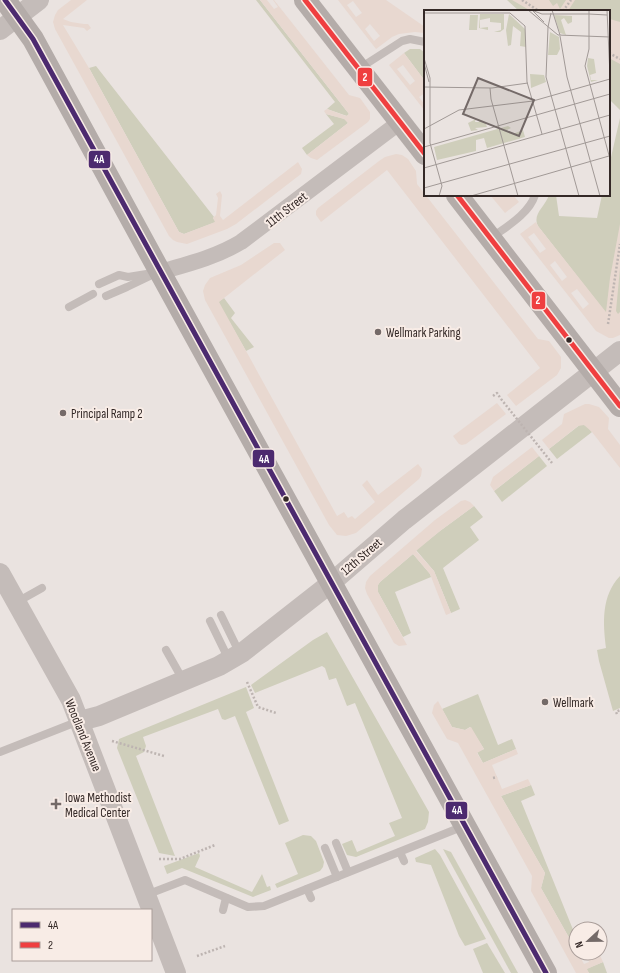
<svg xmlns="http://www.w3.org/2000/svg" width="620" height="973" font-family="'Sofia Sans Condensed',sans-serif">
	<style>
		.green { fill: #cfcebb }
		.plaza { fill: #e8d8d0; fill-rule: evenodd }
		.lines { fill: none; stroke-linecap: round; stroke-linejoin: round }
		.path { stroke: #bdb4b1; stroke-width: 2.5; stroke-dasharray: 2 2; stroke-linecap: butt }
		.service { stroke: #c4bcb9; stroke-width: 8 }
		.minor { stroke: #c4bcb9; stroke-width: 16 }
		.tertiary { stroke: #c4bcb9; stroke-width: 20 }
		.secondary { stroke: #b4aca9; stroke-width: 22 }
		.path-bridge { stroke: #bdb4b1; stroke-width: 2.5; stroke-dasharray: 2 2; stroke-linecap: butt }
		.bus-1-casing { stroke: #f8ece6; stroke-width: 8 }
		.bus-2-casing { stroke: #f8ece6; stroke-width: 8 }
		.bus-1 { stroke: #4c2a6f; stroke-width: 5 }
		.bus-2 { stroke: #ef3f40; stroke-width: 5 }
		.poi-dot { fill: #746a68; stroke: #f8ece6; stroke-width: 1.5 }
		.bus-dot { fill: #342927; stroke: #f8ece6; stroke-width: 1.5 }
		.labels { text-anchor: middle; stroke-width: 4; stroke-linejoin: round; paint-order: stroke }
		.street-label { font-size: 13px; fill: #342927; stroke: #f8ece6 }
		.poi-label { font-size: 13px; fill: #342927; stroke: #f8ece6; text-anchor: start }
		.inset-road { fill: none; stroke: #a19996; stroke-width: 1 }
		.view { fill: #746a68; fill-opacity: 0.15; stroke: #746a68; stroke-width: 2 }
		.inset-edge { fill: none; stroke: #342927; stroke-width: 2 }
		.line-badge { stroke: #f8ece6; stroke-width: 1.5 }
		.badge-label { font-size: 11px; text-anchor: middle; font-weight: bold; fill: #fff }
	</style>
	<rect width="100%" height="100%" fill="#eae3e0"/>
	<g class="green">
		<path d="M256,0h4l89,114 -2,2 -20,-7 8,-7z"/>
		<path d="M507,0h113v110l-11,-11v-88h-90z"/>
		<path d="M410,49h10l5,4v28l-21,-28z"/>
		<path d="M96,66l118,151 -1,1 3,4 -32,12 -5,-2 -90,-164z"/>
		<path d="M326,114l19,5 3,4 -41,32 -5,-7 32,-24z"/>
		<path d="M620,118v213l-82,-105c-6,-12 7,-19 11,-31h7l3,21 38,2 5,-23h7v-29z"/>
		<path d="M224,298l11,15 -4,5 23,29 -8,4 -28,-49z"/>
		<path d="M581,424l6,2 5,6 -35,27 -8,-10z"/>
		<path d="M539,456l8,10 -45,36 -8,-11z"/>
		<path d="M474,506l9,11 -13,10 9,13 -36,28 17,41 -9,4 -17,-42 -18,-21 24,-19z"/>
		<path d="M413,554l17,20 1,3 -36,15 16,41 -8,4 -25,-45v-7l2,-3z"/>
		<path d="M620,576v132l-7,3 -14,-50 -2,-11 9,-2c-3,-25 -5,-52 14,-72z"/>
		<path d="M327,632l102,180 -1,10 -3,7 -69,28 -9,-2 -5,-11 10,-4 5,12 38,-16 -6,-13 13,-5 -47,-115 -8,3 -11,-28 -7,2 -4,-12 -3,-2 -67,27 -4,-8 62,-45z"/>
		<path d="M246,687l8,21 -8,4 43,109 -10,4 -44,-109 -10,4 -3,-1 -4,-10 -75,28 3,9 -2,6 -8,4 39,100 -16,-3 -42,-105 2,-9z"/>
		<path d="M478,694l20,51 14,-6 4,10 -33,14 -6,-11 7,-3 -14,-22 -5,3 -13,-3 -10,-18z"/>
		<path d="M531,785l4,10 -14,6 55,136v13l-35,-62 4,-15 -44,-77z"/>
		<path d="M303,835l8,1 5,5 8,21 -1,5 -3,4 -43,17 -2,-4 23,-10 -13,-31z"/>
		<path d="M435,849l5,6 46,84 -21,7 -6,-10 -28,-71 -15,-3 -1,-4z"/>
		<path d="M443,849l8,3 67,121h-7z"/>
		<path d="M199,853l1,3 -5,11 57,25 10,-18 5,13 3,-1 1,4 -18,7 -71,-29 -15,6 -3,-8z"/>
		<path d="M487,943l18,30h-22l-10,-24z"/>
		<path d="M603,962l4,11h-18l-3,-4z"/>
	</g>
	<g class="plaza">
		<path d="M71,0h16l-24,19 8,3 13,2h4l3,4 -4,3 -3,-3 -21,-3 26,43 90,164 5,2 31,-12 -2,-4 3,-3 2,-17 -2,-4 4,-3 2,4 -2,21 3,4 75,-58 4,7 -1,5 -65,50 -9,5 -40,15 -10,-2 -4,-2 -4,-4 -114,-207 -2,-7 2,-7 3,-5z"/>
		<path d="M260,0h7l7,9 4,-2 -5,-7h1l75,95 11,3 10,14v7l-2,3 -51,38 -6,-2 -4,-3 41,-32 -4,-4 -18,-5 -2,-3 3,-2 19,7 3,-2z"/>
		<path d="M338,0h48l39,27v6l-10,-1 -16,2 -7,3 -16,12zM353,1l9,12 -6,4 -9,-12zM370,24l10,12 -6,5 -9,-12z"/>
		<path d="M512,0h37l4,6 4,-3 3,6 6,-9h9l-7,11h-37z"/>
		<path d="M610,19l10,3v42l-11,-6z"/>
		<path d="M404,53l21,28v12l-6,4 6,8v6l-36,-46zM403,65l12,16 -5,4 -13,-16z"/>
		<path d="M396,154l6,1 6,4 8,12 1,13 121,155 11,2 12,16v11l-4,7 -41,31 -9,-11 33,-27 -153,-198 -66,52 -5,-7v-4l2,-3 61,-47 6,-4z"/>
		<path d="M490,195h5l2,2 2,-2h14l6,7 -14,11z"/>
		<path d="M536,222l2,4 68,86 4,-34 10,-54v44l-4,43 2,3 2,-2v23l-7,3h-4l-13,-7 -76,-97zM534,233l12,16 -6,4 -12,-16zM555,261l12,16 -5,4 -12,-16zM577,289l12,15 -6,5 -12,-16z"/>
		<path d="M274,243h6l5,7 -66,52 118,214 7,-4 4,6 4,-2 3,3 20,-17 -13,-17 5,-5 11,15 40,-31 4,5 -1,7 -2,3 -63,54 -10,3 -9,-1 -8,-10 -124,-225 -2,-9 2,-6 5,-7 31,-13z"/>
		<path d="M497,403l9,11 -40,30 -4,1 -3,-1 -6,-8z"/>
		<path d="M585,404h4l10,3 10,11 -1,11 12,16v23l-28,-36 -8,-7 -6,1 -29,23 -7,-9 20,-16 2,-10z"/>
		<path d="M532,447l7,9 -45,35 -4,-6 3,-8z"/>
		<path d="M465,500l5,2 4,4 -34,25 -24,20 18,20 17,42 -5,2 -16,-41 -17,-20 -33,28 -2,3v7l29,53 -8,1 -5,-3 -27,-49 -2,-6 1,-6 4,-6 65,-56 26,-19z"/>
		<path d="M438,701l14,26 13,3 6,-3 13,22 -7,4 6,10 33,-14 2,5 -26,11 10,24 26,-10 3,6 -30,11 44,77 -4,15 35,62v3h2l6,11 5,-2 -3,-8 13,-1 4,9 -16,7 2,4h-13l-45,-82 1,-15 -74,-133 -11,-4 -15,-26 2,-8z"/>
	</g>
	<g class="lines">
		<g class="path">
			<path d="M522,0l17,11"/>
			<path d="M563,11l8,-11"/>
			<path d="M609,53l11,6"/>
			<path d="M608,324l12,-80"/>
			<path d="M493,396l4,-3 4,6"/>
			<path d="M247,682l11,25 18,6"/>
			<path d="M617,714l-1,-2 4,-2"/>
			<path d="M112,741l52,15"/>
			<path d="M493,778l4,-1"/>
			<path d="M159,859h21l35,-14"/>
			<path d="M197,956l28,-10"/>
		</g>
		<g class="service">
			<path d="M360,68l42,-27 8,-2 15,3"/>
			<path d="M491,238c15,-11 38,-24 44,-43"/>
			<path d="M99,284l20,-9 9,2 31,-5"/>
			<path d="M106,296l21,-9 23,-11"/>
			<path d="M69,307l24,-13"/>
			<path d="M17,602l25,-14"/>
			<path d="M221,615l19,39"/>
			<path d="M210,621l19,39"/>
			<path d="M166,650l17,30"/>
			<path d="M0,752l79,-31"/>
			<path d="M336,843l12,29"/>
			<path d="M325,848l12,29"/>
			<path d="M400,852l4,9"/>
			<path d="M307,889l4,9"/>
			<path d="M146,895l39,-15 63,27 16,-1 200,-80"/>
			<path d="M223,910l3,-12"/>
		</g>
		<path class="minor" d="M160,272c28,-8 56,-15 81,-30l159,-120"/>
		<g class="tertiary">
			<path d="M0,30l39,-30"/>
			<path d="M0,573l71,127 105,273"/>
			<path d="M80,721l19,-5 120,-50 24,-14 88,-69 73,-63 216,-169"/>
		</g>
		<g class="secondary">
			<path d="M5,0l28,39 127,233 386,701"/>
			<path d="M305,0l120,154"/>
			<path d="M457,195l163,211"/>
		</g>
		<path class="path-bridge" d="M501,399l51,64"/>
		<g class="bus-1-casing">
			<path id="bus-1" d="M5,0l28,39 513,934"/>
		</g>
		<g class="bus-2-casing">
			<g id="bus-2">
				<path d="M305,0l120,154"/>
				<path d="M457,195l163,211"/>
			</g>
		</g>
		<use href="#bus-1" class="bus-1"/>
		<use href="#bus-2" class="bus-2"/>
	</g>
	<g class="poi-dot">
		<circle cx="378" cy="332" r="4"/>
		<circle cx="63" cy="413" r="4"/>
		<circle cx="545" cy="702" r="4"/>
		<path d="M54 798h4v4h4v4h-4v4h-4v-4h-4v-4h4z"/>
	</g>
	<g class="bus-dot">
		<circle cx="569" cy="340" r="3.5"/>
		<circle cx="286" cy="499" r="3.5"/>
	</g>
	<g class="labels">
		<g class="street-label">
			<text transform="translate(286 209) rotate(-38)" y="5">11th Street</text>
			<text transform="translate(361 556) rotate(-41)" y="5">12th Street</text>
			<text transform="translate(84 735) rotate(68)" y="5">Woodland Avenue</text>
		</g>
		<g class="poi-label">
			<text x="386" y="337">Wellmark Parking</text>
			<text x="71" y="418">Principal Ramp 2</text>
			<text x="553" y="707">Wellmark</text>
			<text x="65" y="802">Iowa Methodist<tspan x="65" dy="15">Medical Center</tspan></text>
		</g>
	</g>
	<g transform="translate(424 10)">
		<rect width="186" height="186" fill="#eae3e0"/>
		<path d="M56,4h24v15l-4,3h-6l7,-2v-7l-11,-1v-4l-10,2v8l8,-1v3l-9,-2zM85,4l16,15 1,18 -6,-1 1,-14 -8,-6 -2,19 -3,1 -2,-16zM46,5h8l-1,15h-8zM130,5l18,1v6l-4,2 -4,-6 -3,2 5,15 -6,-2zM126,22l9,5 1,12 -3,6h-9zM164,48l6,1 2,14 -6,2 1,5h7l-7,2 -4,-16zM106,64l14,1 2,7 -15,6zM52,109l-1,3h4l-1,-3 7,3 2,5 -12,1 3,2 -7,1 -3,-8zM84,116l3,2 -4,2 6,4 10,-4 2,7 -38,11 -3,-10 -8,2v11l-39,9 -3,-13z" fill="#cfcebb"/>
		<path class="inset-road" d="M104,0l30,25 52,2M108,0l12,12M128,0l8,25M165,0v39l-4,17 25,93M183,0l3,66M110,1l8,3h47M0,3h86l15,13 2,56 15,52M165,4l18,1M124,17l3,-14M124,17l-2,50 33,119M136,26l7,41 33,119M0,48l6,20v48M0,53l5,19M0,77l68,1 36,-5M66,78l1,11 27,97M6,116v17l12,43 -3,10M0,119l35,-19 74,-9 77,-22M0,137l186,-53M0,158l186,-53M0,178l186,-52M47,186l138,-40"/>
		<path class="view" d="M54,68l56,22 -15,36 -56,-22z"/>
		<rect width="186" height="186" class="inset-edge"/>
	</g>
	<g class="line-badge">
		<rect x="357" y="67" width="16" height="20" rx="4" fill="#ef3f40"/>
		<rect x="88" y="150" width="23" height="19" rx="4" fill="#4c2a6f"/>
		<rect x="531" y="291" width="15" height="19" rx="4" fill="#ef3f40"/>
		<rect x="252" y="449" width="23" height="19" rx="4" fill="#4c2a6f"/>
		<rect x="445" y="801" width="23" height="19" rx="4" fill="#4c2a6f"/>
	</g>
	<g class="badge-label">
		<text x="365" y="81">2</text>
		<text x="99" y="163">4A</text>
		<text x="538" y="304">2</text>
		<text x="264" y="463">4A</text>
		<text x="457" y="814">4A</text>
	</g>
	<rect x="12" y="909" width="140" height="52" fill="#f8ece6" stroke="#aa9e9a"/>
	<rect x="20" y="922" width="20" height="6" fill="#4c2a6f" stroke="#aa9e9a"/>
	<text x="48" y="929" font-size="12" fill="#342927">4A</text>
	<rect x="20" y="942" width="20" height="6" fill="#ef3f40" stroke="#aa9e9a"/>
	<text x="48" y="949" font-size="12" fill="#342927">2</text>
	<g transform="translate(588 941) rotate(248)"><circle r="19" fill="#f8ece6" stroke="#aa9e9a"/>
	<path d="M0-3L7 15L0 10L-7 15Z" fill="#746a68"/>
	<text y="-6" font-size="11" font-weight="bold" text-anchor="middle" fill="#342927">N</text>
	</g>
</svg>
